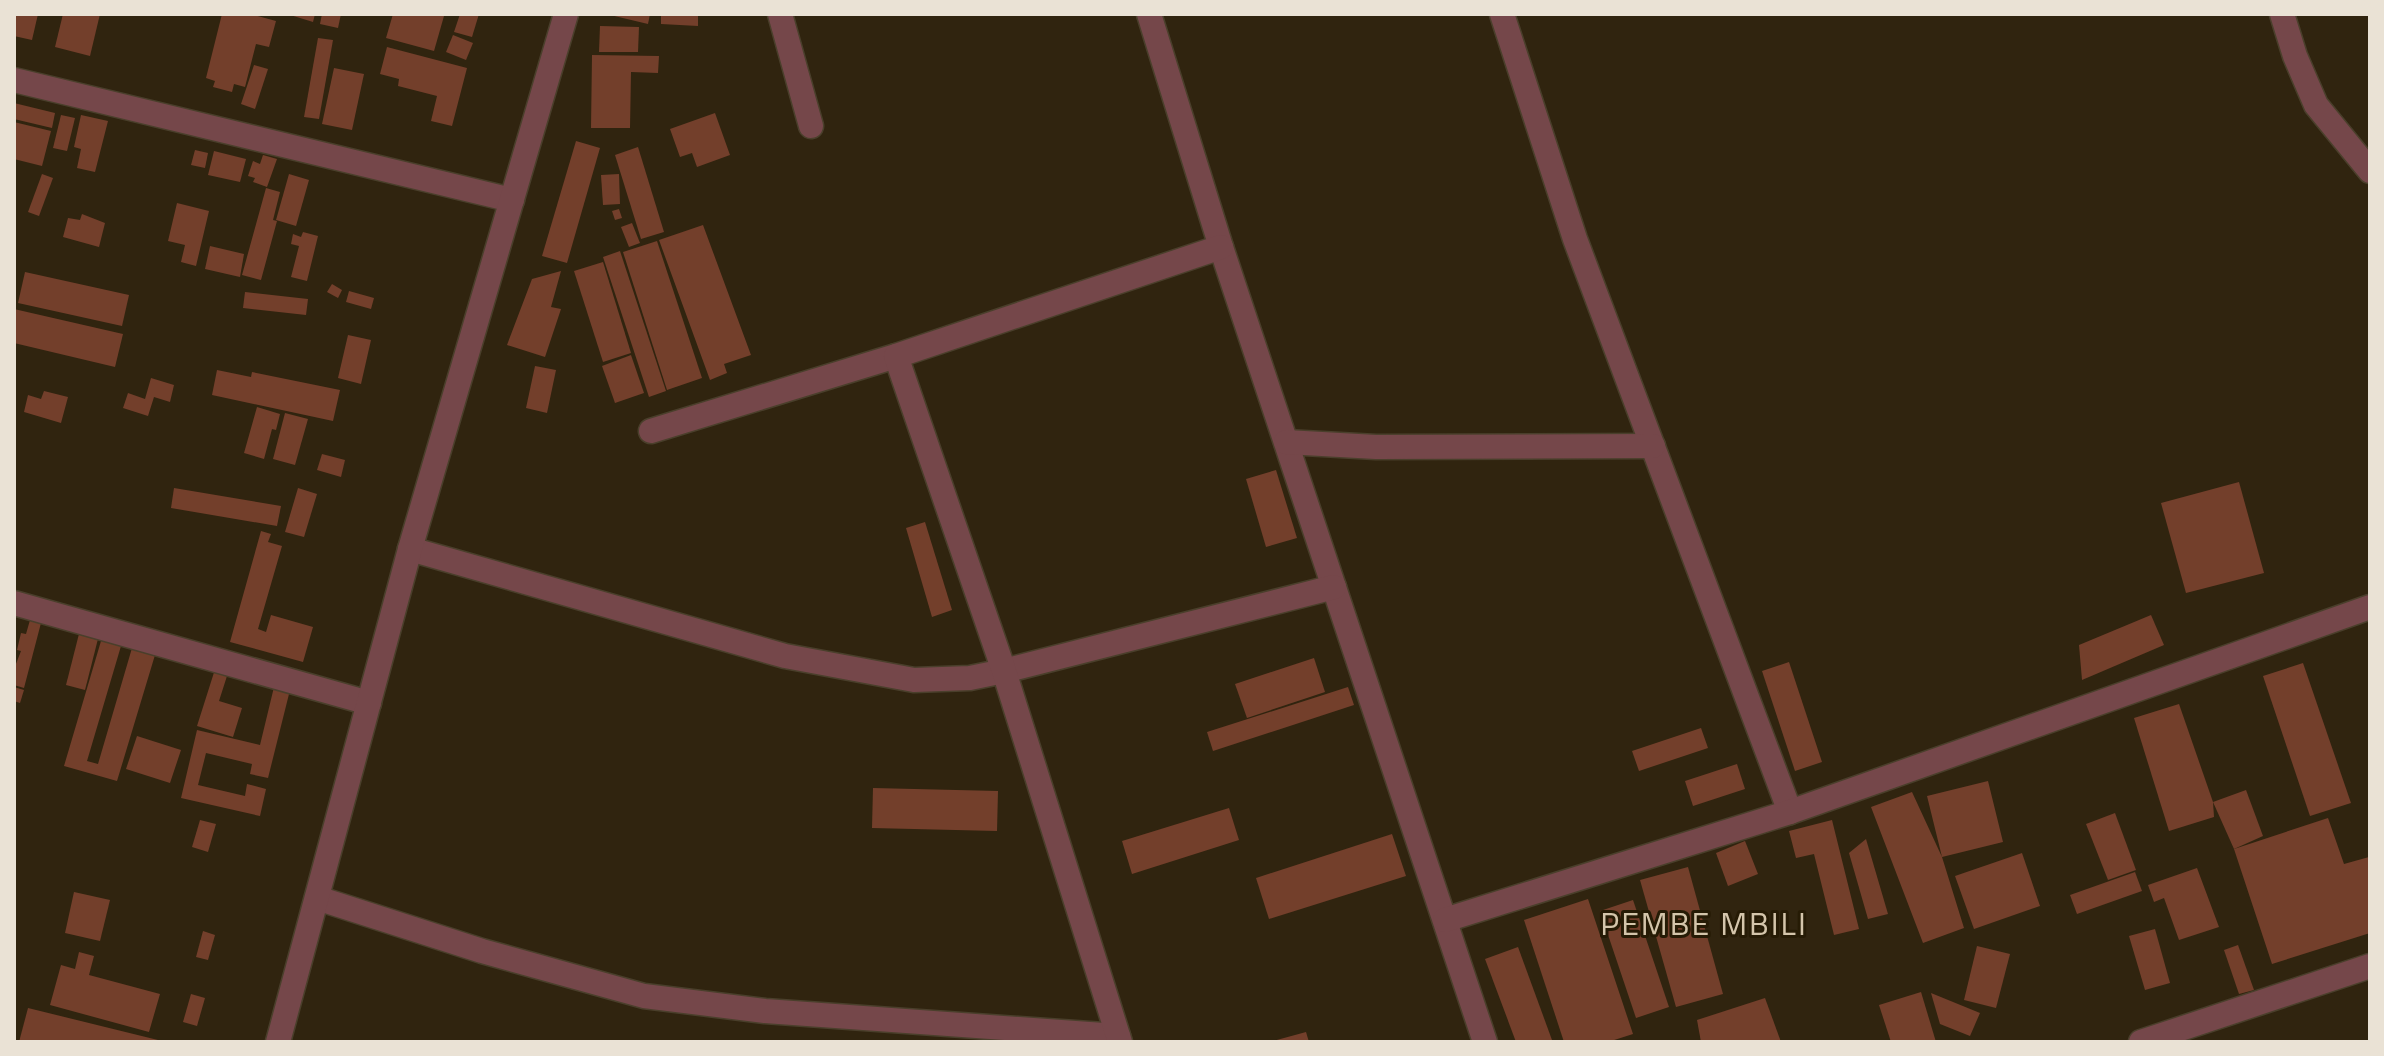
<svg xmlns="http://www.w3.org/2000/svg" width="2384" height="1056" font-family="'Titillium Web',sans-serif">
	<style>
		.building { fill: #733f2b }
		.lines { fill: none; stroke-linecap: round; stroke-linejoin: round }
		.minor-casing { stroke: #4a3f2b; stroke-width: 27 }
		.minor { stroke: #75474a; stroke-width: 24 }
		.labels { text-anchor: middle; stroke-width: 6; stroke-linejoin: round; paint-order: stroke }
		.quarter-label { font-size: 32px; letter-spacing: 2px; fill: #d4c5ab; stroke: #261b05 }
	</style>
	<rect width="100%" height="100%" fill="#30240f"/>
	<g class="building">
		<path d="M15,14h23l-6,26 -18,-4z"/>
		<path d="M63,14h37l-10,42 -35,-9z"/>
		<path d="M222,14h28l26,7 -7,26 -13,-3 -11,43 -11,-3 -2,8 -19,-5 2,-6 -9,-3z"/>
		<path d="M287,14h28l-2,8z"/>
		<path d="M322,14h19l-3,14 -18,-4z"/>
		<path d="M393,14l51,2 -10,35 -48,-13z"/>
		<path d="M460,14h19l-7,23 -18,-5z"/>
		<path d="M606,14h44l-2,10z"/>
		<path d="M661,14h37v12l-37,-2z"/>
		<path d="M600,26l39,1 -1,25h-39z"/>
		<path d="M453,35l20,8 -7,17 -20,-8z"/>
		<path d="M318,38l15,2 -14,79 -15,-2z"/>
		<path d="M387,47l80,21 -15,58 -21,-5 6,-25 -39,-10 1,-7 -19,-5z"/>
		<path d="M592,55l67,1 -1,17 -27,-1 -1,56h-39z"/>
		<path d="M254,65l14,4 -13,40 -14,-5z"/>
		<path d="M334,68l30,6 -12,56 -30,-6z"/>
		<path d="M14,103l41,10 -3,15 -38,-9z"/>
		<path d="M715,113l15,42 -33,12 -5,-14 -12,4 -10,-28z"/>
		<path d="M61,115l14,3 -8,33 -14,-3z"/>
		<path d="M81,115l27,6 -13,51 -18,-4 4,-19 -7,-2z"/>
		<path d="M14,122l37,9 -9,35 -28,-7z"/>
		<path d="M576,141l24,7 -33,115 -25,-7z"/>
		<path d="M638,147l26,85 -23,7 -26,-84z"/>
		<path d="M195,150l13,3 -3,15 -14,-3z"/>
		<path d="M214,151l32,8 -6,23 -32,-7z"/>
		<path d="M263,155l14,4 -10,28 -14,-5 2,-4 -7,-2 5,-15 7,3z"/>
		<path d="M42,174l11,4 -14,38 -11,-4z"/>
		<path d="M289,174l20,6 -13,46 -20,-6z"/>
		<path d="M619,174l1,30 -17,1 -2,-30z"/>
		<path d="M266,188l14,4 -7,28 4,1 -16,59 -19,-5z"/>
		<path d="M177,203l32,8 -13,55 -15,-4 4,-17 -17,-4z"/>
		<path d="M619,209l3,9 -7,2 -3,-9z"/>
		<path d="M82,214l23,9 -6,24 -36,-10 5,-19 12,2z"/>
		<path d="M632,223l8,20 -11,4 -8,-20z"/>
		<path d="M703,225l48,130 -27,9 3,9 -17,7 -51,-140z"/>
		<path d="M303,232l15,4 -11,45 -16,-4 8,-31 -8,-2 2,-10 8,3z"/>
		<path d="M657,241l45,137 -35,12 -44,-138z"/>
		<path d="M210,246l34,8 -4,23 -35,-8z"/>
		<path d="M620,251l46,140 -17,6 -46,-140z"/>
		<path d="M603,262l28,91 -28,9 -29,-91z"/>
		<path d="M561,271l-10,36 10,2 -16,48 -38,-12 25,-66z"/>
		<path d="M25,272l104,23 -7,31 -104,-23z"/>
		<path d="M332,284l10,6 -4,8 -11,-6z"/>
		<path d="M349,291l25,7 -3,11 -25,-7z"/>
		<path d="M245,292l63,7 -2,16 -63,-7z"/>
		<path d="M14,309l109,25 -8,33 -101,-24z"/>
		<path d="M348,335l23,5 -10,44 -23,-6z"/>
		<path d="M631,355l13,38 -29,10 -13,-37z"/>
		<path d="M535,366l21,4 -9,43 -21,-5z"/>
		<path d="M217,370l34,7 1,-5 88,18 -7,31 -121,-26z"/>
		<path d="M151,378l23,7 -4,17 -16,-5 -6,19 -25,-8 5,-15 17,6z"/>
		<path d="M44,391l24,6 -7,26 -37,-11 4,-17 13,4z"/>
		<path d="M257,407l23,7 -4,16 -4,-1 -8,30 -20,-6z"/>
		<path d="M285,413l23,6 -13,46 -22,-6z"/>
		<path d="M322,454l23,6 -4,17 -24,-7z"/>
		<path d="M1276,470l21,68 -31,9 -20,-68z"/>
		<path d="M2239,482l25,91 -78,20 -25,-90z"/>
		<path d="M174,488l107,18 -4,20 -106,-18z"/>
		<path d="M298,488l19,6 -13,43 -19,-5z"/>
		<path d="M925,522l27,88 -20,7 -26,-89z"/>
		<path d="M261,531l10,3 -3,8 14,4 -24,83 8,3 5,-17 42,12 -10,35 -73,-20z"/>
		<path d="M2151,615l13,30 -82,35 -3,-35z"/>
		<path d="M30,620l11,3 -17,65 -10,-3v-16l7,-18 -4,-1 4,-17 5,1z"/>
		<path d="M80,630l19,5 -14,55 -19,-5z"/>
		<path d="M101,641l20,5 -34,115 11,3 34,-116 23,7 -38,126 -53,-15z"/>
		<path d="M1314,658l11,34 -78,26 -12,-34z"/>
		<path d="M1789,662l33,100 -27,9 -33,-100z"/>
		<path d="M217,663l29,9 -3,8 -16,-4 -8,25 23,7 -9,29 -36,-11z"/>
		<path d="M2303,663l48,140 -41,13 -47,-140z"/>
		<path d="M14,687l10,3 -4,13 -6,-2z"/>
		<path d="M274,687l16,3 -22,88 -18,-4 2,-10 -46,-11 -8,32 47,11 2,-12 19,5 -6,27 -79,-18 16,-68 63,15z"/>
		<path d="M1348,687l6,18 -141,46 -6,-19z"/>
		<path d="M2179,704l34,98 1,15 -45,14 -35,-113z"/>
		<path d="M1701,728l7,20 -69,23 -7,-20z"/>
		<path d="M137,736l44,14 -11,33 -44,-14z"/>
		<path d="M1737,764l8,25 -52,17 -8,-25z"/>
		<path d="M1988,781l15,61 -61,15 22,71 -41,15 -52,-136 41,-15 30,65 -15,-61z"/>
		<path d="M873,788l125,3 -1,40 -125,-3z"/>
		<path d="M2246,790l17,46 -29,13 -21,-47z"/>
		<path d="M1229,808l10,32 -107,34 -10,-33z"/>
		<path d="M2115,813l21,57 -28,10 -22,-56z"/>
		<path d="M2328,818l16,46 25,-7 1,76 -98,31 -38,-115z"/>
		<path d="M200,820l16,4 -8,28 -16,-5z"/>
		<path d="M1832,820l27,109 -25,6 -20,-81 -18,4 -7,-27z"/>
		<path d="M1392,834l14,42 -137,43 -13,-41z"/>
		<path d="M1866,839l22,75 -20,5 -19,-66z"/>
		<path d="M1745,841l13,33 -30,12 -12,-33z"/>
		<path d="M2022,853l18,53 -66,23 -19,-53z"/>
		<path d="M1688,867l35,127 -47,13 -36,-127z"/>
		<path d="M2197,868l22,59 -40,13 -15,-42 -10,4 -6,-17z"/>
		<path d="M2135,872l7,19 -65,23 -7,-19z"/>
		<path d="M74,892l36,8 -10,41 -35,-8z"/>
		<path d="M1588,899l45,135 -25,8h-44l-40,-122z"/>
		<path d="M1633,900l36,107 -33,11 -36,-107z"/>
		<path d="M2155,929l15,54 -25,7 -16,-54z"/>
		<path d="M203,931l12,4 -7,25 -12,-3z"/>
		<path d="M2238,945l16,45 -15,4 -15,-44z"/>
		<path d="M1977,946l33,8 -14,54 -32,-8z"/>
		<path d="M1518,947l34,93 -5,2h-31l-31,-83z"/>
		<path d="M79,952l15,4 -5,19 71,19 -11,38 -99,-27 11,-40 14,4z"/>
		<path d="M1921,992l15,50h-45l-12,-37z"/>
		<path d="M1931,993l49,20 -10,23 -30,-12z"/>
		<path d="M191,994l14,4 -8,28 -14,-4z"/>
		<path d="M1765,998l16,44h-80l-4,-22z"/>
		<path d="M28,1008l134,33v1h-143z"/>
		<path d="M1306,1032l3,10h-36v-1z"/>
	</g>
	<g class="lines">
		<g class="minor-casing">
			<g id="minor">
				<path d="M780,14l31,112"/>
				<path d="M1149,14l72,233 264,795"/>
				<path d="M1502,14l73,225 215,573"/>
				<path d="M2282,14l13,42 21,49 54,66"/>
				<path d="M14,80l498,120"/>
				<path d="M651,431l245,-75"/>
				<path d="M1286,442l90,5 277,-1"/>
				<path d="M410,549l375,107 129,24 56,-2 34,-7 330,-84"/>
				<path d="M14,603l355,100"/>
				<path d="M317,898l165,53 162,45 121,15 353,25"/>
				<path d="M1445,920l345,-108 580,-205"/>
				<path d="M278,1042l132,-493 156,-535"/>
				<path d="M1120,1042l-116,-371 -108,-315 325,-109"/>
				<path d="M2141,1042l229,-76"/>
			</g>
		</g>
		<use href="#minor" class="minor"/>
	</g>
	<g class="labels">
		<g class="quarter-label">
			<text x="1704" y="935">PEMBE MBILI</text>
		</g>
	</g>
	<rect width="2384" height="1056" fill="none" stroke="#eae2d5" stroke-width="32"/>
</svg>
